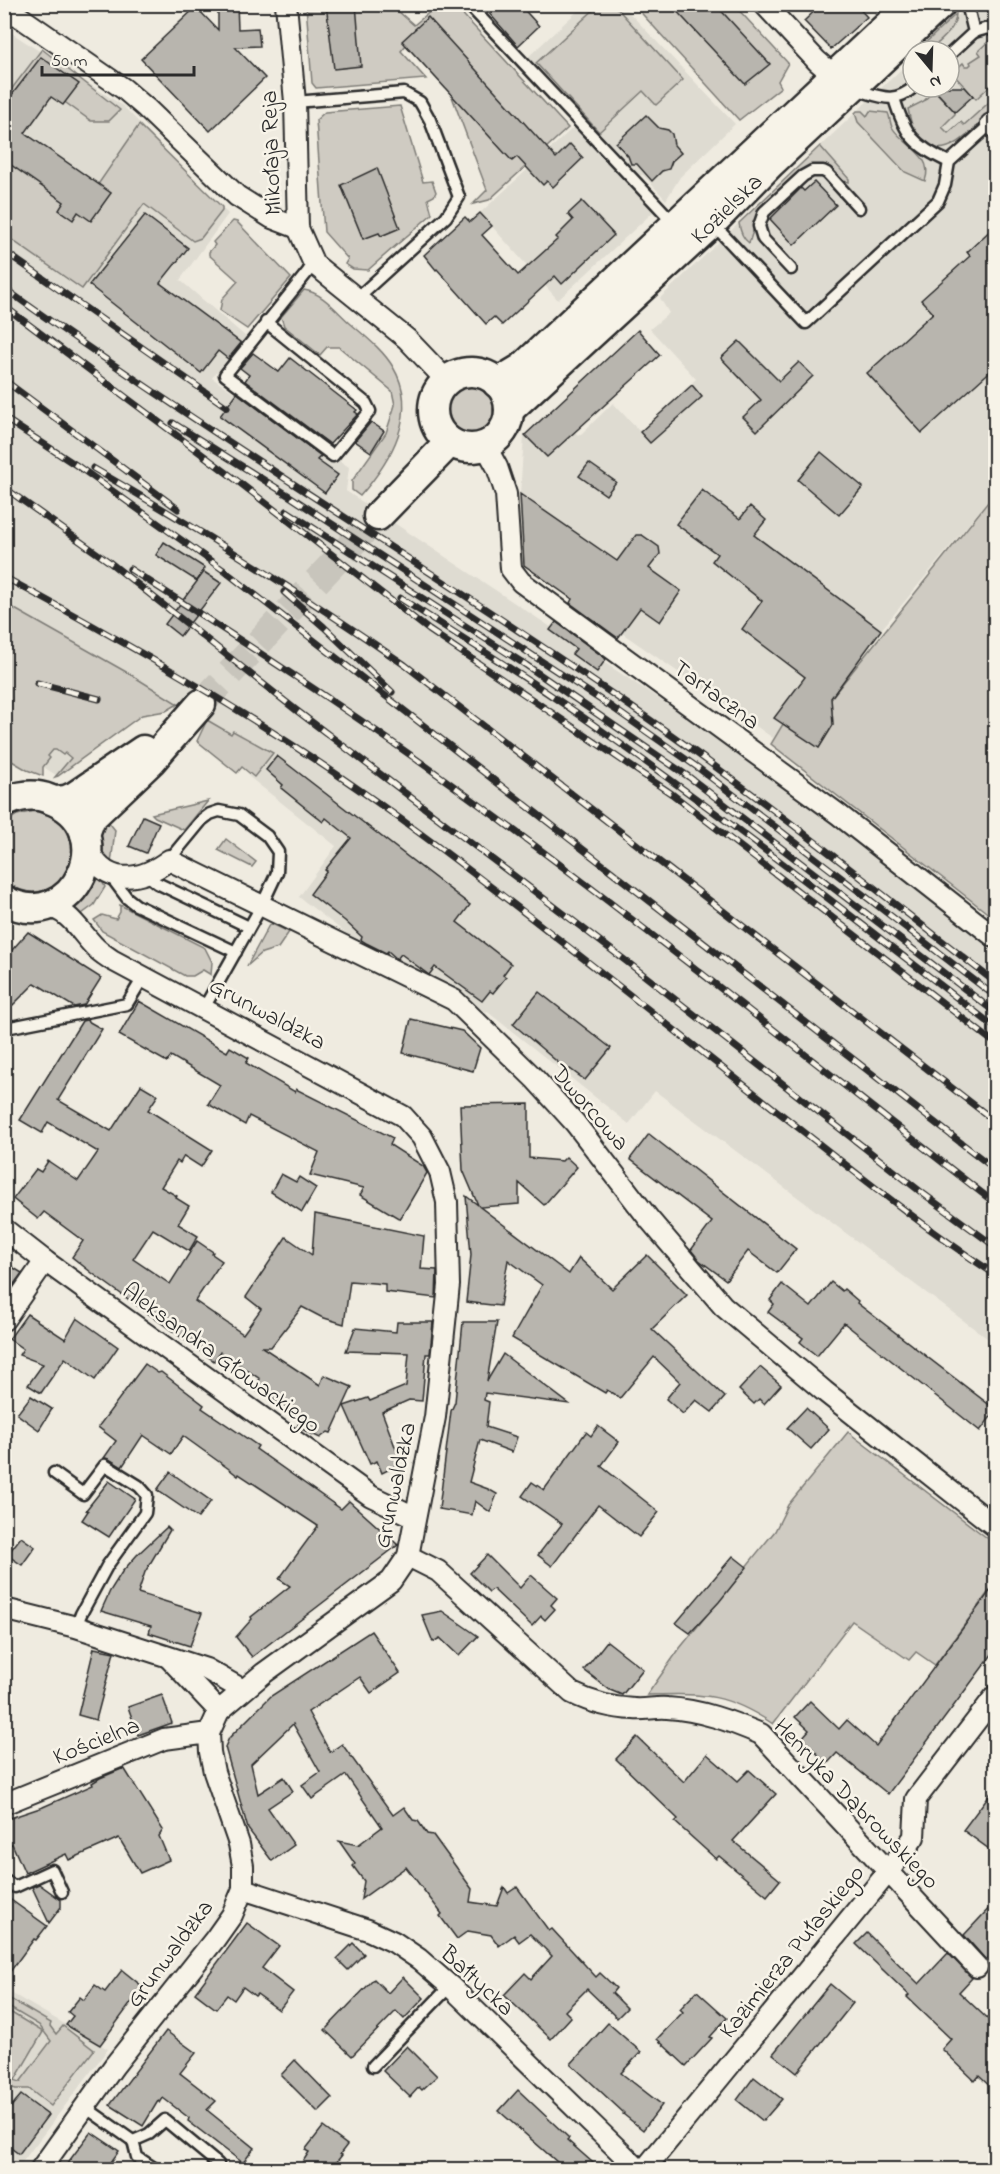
<svg xmlns="http://www.w3.org/2000/svg" width="1000" height="2174" font-family="'Indie Flower',sans-serif">
	<style>
		.built { fill: #dedbd1 }
		.green { fill: #cfcbc2; stroke: #7d7b76; stroke-width: 1.5 }
		.building { fill: #b8b5ae; stroke: #2b2b2b; stroke-width: 1.5 }
		.lines { fill: none; stroke-linecap: round; stroke-linejoin: round }
		.secondary-tunnel { stroke: #c8c5bc; stroke-width: 28; stroke-dasharray: 28 14; stroke-linecap: butt }
		.lane-casing { stroke: #2b2b2b; stroke-width: 15 }
		.street-casing { stroke: #2b2b2b; stroke-width: 24 }
		.secondary-casing { stroke: #2b2b2b; stroke-width: 33 }
		.lane { stroke: #f7f3e8; stroke-width: 10 }
		.street { stroke: #f7f3e8; stroke-width: 20 }
		.secondary { stroke: #f7f3e8; stroke-width: 28 }
		.rail-casing { stroke: #2b2b2b; stroke-width: 7 }
		.rail { stroke: #f7f3e8; stroke-width: 4.5; stroke-dasharray: 14; stroke-linecap: butt }
		.labels { text-anchor: middle; stroke-width: 5; stroke-linejoin: round; paint-order: stroke }
		.street-label { font-size: 24px; fill: #2b2b2b; stroke: #f7f3e8 }
	</style>
	<rect width="100%" height="100%" fill="#efebe0"/>
	<filter id="ink" filterUnits="userSpaceOnUse"><feTurbulence type="fractalNoise" baseFrequency=".0167" numOctaves="2"/><feDisplacementMap in="SourceGraphic" scale="12" xChannelSelector="R" yChannelSelector="G"/><feConvolveMatrix kernelMatrix="1 2 1 2 8 2 1 2 1" color-interpolation-filters="sRGB"/></filter>
	<g filter="url(#ink)">
		<g class="built">
			<path d="M584,5h38l113,119 -55,53 -14,23 -23,-25h-6l-110,-117z"/>
			<path d="M969,5h26v504l-8,-7 -106,128 -50,68 2,27 -14,23 -36,-24 -10,14 -249,-173 -4,-71 4,-58 28,-27 27,27 34,-33 27,29 56,-53 -46,-50 19,-16 -9,-15 253,-240v29h36v-36h-29z"/>
			<path d="M4,28l119,78 105,108 -48,66 66,57 -34,41 137,89 -3,24 351,233 191,141 107,84v395l-340,-253 -26,33 -140,-111 -114,-57 -76,-59 37,-51 -88,-70 12,-17 -247,-151 -8,-1z"/>
			<path d="M574,127l79,85 -95,88 -78,-87z"/>
			<path d="M54,736l22,16 -20,23 -19,-12z"/>
			<path d="M4,1989l104,60 -91,120 -12,-9z"/>
		</g>
		<g class="green">
			<path d="M306,5h85l23,20 24,-20h16l114,123 -79,72 -16,4 14,-14 -36,-96 -45,-49 -5,6 25,28 -110,9 -4,-5z"/>
			<path d="M599,5h15l69,75 -27,25 -13,-14 -44,41 -63,-69z"/>
			<path d="M634,5h100l54,58 -10,18 3,6 -42,33z"/>
			<path d="M956,14c0,16 -16,27 -27,37h-12z"/>
			<path d="M992,38l3,3v40l-19,18 -24,-26 11,-10 2,3h4l2,-2 -1,-2 11,-7 -3,-4z"/>
			<path d="M42,49l78,61 -11,11h-18l-43,-31 -29,40 78,56 42,-61 83,82v4l-21,27 -8,3 -49,-37 -62,85 -77,-54 -1,-136z"/>
			<path d="M934,90l21,22v2l-13,13 6,6 13,-11 3,3 31,-28v11c-16,15 -44,52 -68,37 -13,-8 -16,-21 -19,-36l16,-8z"/>
			<path d="M400,106l23,76 9,-1 4,11 -2,4 -6,3 4,15 -64,56 -15,-1 -8,-5 3,-5 -24,-27 -8,-112 9,-8z"/>
			<path d="M857,111h5l5,5 3,-5 18,2c2,4 2,10 4,14 10,18 43,28 33,54l-20,-9 -47,-50 -3,-9z"/>
			<path d="M820,146l29,33v3l-6,-1 -19,-15h-11l-13,5 -40,39 -11,33c-7,-5 -9,-12 -10,-20z"/>
			<path d="M233,221l4,1 54,56 -44,51 -27,-18 2,-12 16,-18 -29,-26v-3l6,-7 -2,-3z"/>
			<path d="M304,290c18,2 34,23 47,34 15,13 32,26 42,43 27,45 -2,94 -33,129l-8,-6v-9l34,-48 9,-28 -3,-14 -53,-44h-12l-7,8 -36,-29 -3,-9z"/>
			<circle cx="470" cy="411" r="27"/>
			<path d="M988,502l7,7v410l-224,-175 12,-20 36,24 14,-23 -2,-27z"/>
			<path d="M13,608l115,65 50,31 -12,7 -24,4 -84,61 -3,1 16,-19 -6,-5 -2,2 -7,-5h-3l-5,6 2,2 -7,9v9l-16,-6 -22,-13v-137z"/>
			<path d="M207,720l24,14 2,-3 40,22 -19,24 -12,-10 -5,6 -40,-32z"/>
			<path d="M208,801l-24,29 -29,-13 -3,-3z"/>
			<path d="M34,811c73,12 30,114 -29,70v-58l12,-8z"/>
			<path d="M103,815l12,15 -4,34 -9,-7 -6,-27z"/>
			<path d="M226,839l30,23 -4,5 -34,-17z"/>
			<path d="M93,870l5,4 7,13 -11,18 -15,11 -11,-12z"/>
			<path d="M120,905l85,43 7,14 -1,13 -8,-5 -10,6h-8l-83,-45 -8,-11 8,-5 14,4 4,-7z"/>
			<path d="M272,924l17,8 -11,16 -16,5 -15,13 22,-41z"/>
			<path d="M848,1432l147,112v39l-60,82 -19,-13 -7,8 -57,-39 -79,103c-48,-32 -70,-30 -126,-29l33,-47 95,-117 13,-26z"/>
			<path d="M5,1996l46,27 -1,3 6,8 7,-8 31,24 -43,56 -22,-17h-13l-11,-3v-9l15,5 31,-41 -12,-16 -34,-20z"/>
			<path d="M5,2009l38,23 -28,48 -10,-6z"/>
		</g>
		<g class="building">
			<path d="M218,4h19l1,25 20,-1 2,18 -25,1 30,31 -55,53 -69,-72 55,-52 22,23z"/>
			<path d="M326,4h30l5,62 -27,3z"/>
			<path d="M481,4h38l20,22 -21,20z"/>
			<path d="M670,4h45l55,60 -25,20z"/>
			<path d="M822,4h33l12,13 -36,32 -27,-28z"/>
			<path d="M428,17l128,141 14,-14 13,14 -30,29 -6,-6 -4,4 -26,-28 -5,4 -110,-120z"/>
			<path d="M41,57l38,27 -16,21 -12,-8 -26,36 86,60 -20,28 -13,-9 -5,8 -14,-10 5,-8 -60,-42v-55z"/>
			<path d="M932,87h33l8,9 -18,16z"/>
			<path d="M646,115l13,13 9,2 4,4 2,11 7,8 -9,8 -3,8 -7,2 -10,10 -15,-17h-6l-3,-8 -12,-13z"/>
			<path d="M377,168l23,60 -19,8 -2,-3 -16,6 -22,-54z"/>
			<path d="M814,182l22,23 -42,40 -24,-26 31,-31 3,3z"/>
			<path d="M582,201l32,34 -52,49 -7,-8 -53,49 -8,-8 -8,7 -49,-55 -1,1 -12,-15 41,-38 5,5 10,-9 12,13 -10,9 36,40 40,-36 -2,-2 17,-17 -5,-6z"/>
			<path d="M145,215l43,33 -28,35 81,60 -13,16 -10,-8 -17,22 -112,-88z"/>
			<path d="M996,225v141l-74,67 -55,-60 66,-60 -12,-13 49,-44 -3,-4z"/>
			<path d="M638,330l22,25 -113,102 -22,-22z"/>
			<path d="M739,341l40,40 20,-19 14,14 -56,55 -14,-14 18,-17 -40,-42z"/>
			<path d="M253,353l26,19 11,-14 67,52 -2,2 3,2 -28,30 -85,-63 4,-6 -9,-7z"/>
			<path d="M692,385l10,12 -52,46 -10,-11z"/>
			<path d="M237,393l84,63 -4,4 21,15 -13,18 -105,-77z"/>
			<path d="M371,422l13,9 -13,21 -16,-11z"/>
			<path d="M821,452l42,35 -24,28 -41,-35z"/>
			<path d="M589,463l27,19 -10,13 -27,-19z"/>
			<path d="M702,490l38,29 10,-13 16,14 -12,15 127,95 -50,68 2,27 -14,23 -45,-30 31,-41 -63,-48 20,-28 -50,-40 5,-7 -41,-30z"/>
			<path d="M520,494l97,67 19,-26h6l17,12 1,7 -11,14 32,23 -21,31 -20,-14 -22,30 -48,-35 2,-4 -48,-34z"/>
			<path d="M164,542l41,26 -8,13 -41,-26z"/>
			<path d="M204,572l17,11 -41,53 -15,-12z"/>
			<path d="M556,622l50,37 -9,13 -25,-18 4,-5 -26,-19z"/>
			<path d="M277,756l193,149 -13,17 54,42 -8,11 3,2 -13,16 -3,-2 -8,10 -47,-34 -6,8 -28,-21 -4,5 -9,-8 -2,2 -20,-10 -5,-3 1,-3 -17,-16 -35,-27 17,-23 -2,-1 26,-32 -25,-20 -3,4 -42,-34 2,-3 -17,-15z"/>
			<path d="M143,816l16,7 -13,30 -17,-7z"/>
			<path d="M28,932l73,46 -17,27 -10,2 -39,-24 -31,31v-55z"/>
			<path d="M539,992l72,56 -26,32 -15,-11 -2,2 -55,-47z"/>
			<path d="M139,1001l88,51 3,-5 19,11 -3,5 49,29 1,-3 97,49 -3,7 33,21 4,7 -27,46 -40,-24 4,-7 -54,-13 9,-23 -70,-36 -4,9 -37,-21 12,-19 -49,-29 -4,6 -48,-27z"/>
			<path d="M411,1019l51,12 18,17 -7,23 -70,-18z"/>
			<path d="M86,1020l16,9 -44,71 53,31 30,-46 17,10 -10,15 64,40 -11,17 -17,-11 -4,7 -3,-2 -16,26 16,9 -1,2 13,8 -11,18 20,12 -9,15 -36,-22 -20,30 37,25 27,-43 16,11 -1,2 10,7 -27,40 48,33 18,-25 -15,-12 40,-60 26,18 3,-41 109,22 -3,33 16,1 -1,28 -51,-6v-8l-35,-3 -6,43 -23,-7 -19,-10 -31,40h-9l58,38 4,-10 28,12 -21,46 -3,-1 -8,6 -23,-11 6,-12 -50,-26 7,-10 -40,-27 -6,9 -122,-88 -20,-16 11,-16 -39,-29 -6,7 -25,-20 23,-30 5,3 7,-11 30,20 20,-29 -50,-30 -6,11 -22,-13 62,-99z"/>
			<path d="M529,1104v54l33,3 4,-4 11,10 -33,38 -25,-22v21l-39,3 89,67 10,-16 33,31 35,-34 40,40 -35,34 73,68 -13,15 -16,-12 -13,14 -17,-15 14,-17 -26,-25 -34,41 -13,-8 -2,3 -93,-55 30,-53 -34,-25 -8,46 -34,-4 5,-47 -5,-59 12,9 -15,-35 -3,-65z"/>
			<path d="M649,1134l147,115 -19,24 -29,-22 -22,29 -27,-20 -8,-10 21,-28 -82,-63z"/>
			<path d="M281,1174l15,8 3,-5 17,11 -14,24 -31,-20z"/>
			<path d="M4,1262l18,11 -18,25z"/>
			<path d="M831,1282l11,9 2,-2 14,12 -1,2 139,107 -16,21 -136,-108 -27,33 -17,-14 3,-4 -35,-26 6,-8 -4,-4 12,-16 29,23z"/>
			<path d="M27,1314l38,25 12,-21 41,29 -23,33 -30,-22 -24,35 -13,-8 15,-21 -24,-9 4,-6 -14,-10z"/>
			<path d="M397,1322h36l-3,32h-4l-4,47 -13,-1 -27,12 17,45 -5,10 -12,6 -5,-12 -7,3 -26,-58 24,-8 2,3 36,-15 3,-33 -63,-2 9,-23 41,4z"/>
			<path d="M463,1322h34l-10,59 16,-27 66,50 -84,-11 -1,7 5,2 -3,25 31,10 -5,15 -32,-12 -11,42 19,7 9,5 -7,18 -15,-11 -3,14 -33,-6 12,-98 4,-9z"/>
			<path d="M145,1364l13,9 3,-1 43,33 -2,3 56,38 -2,3 85,60 8,-8 49,44 -146,112 -16,-20 16,-18 -1,-2 39,-31 -11,-7 39,-53 -79,-52 -1,2 -9,-7 -46,-33 -12,18 -28,-19 -21,32 -13,-8 -5,-1 12,-17 -18,-14z"/>
			<path d="M760,1367l21,18 -17,19 -5,-5 -5,5 -15,-14z"/>
			<path d="M31,1396l21,13 -13,21 -22,-16z"/>
			<path d="M806,1408l23,21 -18,20 -24,-21z"/>
			<path d="M598,1426l21,16 -18,24 58,46 -20,25 -41,-32 -46,61 -14,-11 24,-31 -40,-28 10,-14 12,8 42,-58 5,4z"/>
			<path d="M170,1472l41,29 -13,17 -41,-28z"/>
			<path d="M109,1481l26,18 -26,38 -27,-17 6,-9 -2,-1z"/>
			<path d="M167,1527l3,3 -25,42 -7,21 64,20 -12,33 -41,-13 2,-7 -50,-15 9,-20 12,-19 15,-17z"/>
			<path d="M21,1537l14,10 -13,18 -15,-10z"/>
			<path d="M487,1555l33,33 11,-13 26,23 -6,7 4,4 -10,11 -4,-4 -9,10 -39,-37 -4,3 -19,-19z"/>
			<path d="M733,1556l14,11 -28,35 -29,31 -14,-10z"/>
			<path d="M996,1583v66l-108,145 -51,-41 -10,11 -25,-26 7,-8 -14,-13 15,-16 29,28 8,-9 29,26z"/>
			<path d="M442,1611l36,25 -19,20 -19,-18 -7,4 -11,-27z"/>
			<path d="M371,1631l29,42 -29,20 -11,-16 -52,35 22,40 12,-8 51,71 11,-8 9,13 5,1 9,13 6,1 39,54 -2,13 27,4 7,-19 4,6 9,-6 32,44 3,-2 44,48 4,-4 16,15 -4,5 15,15 -10,10 -30,-29 -22,22 6,6 -20,22 -47,-44 21,-22 6,6 21,-23 -22,-22 -11,8 -5,-7 -15,11 -8,-11 -23,-4 -11,8 -17,-23 2,-2 -36,-47 -45,32 3,-18 -11,-15 2,-2 -16,-23 19,4 24,-18 -36,-52 -34,24 -10,-14 18,-13 -27,-48 -42,40 7,30 26,-17 9,14 -25,17 26,37 -22,16 -24,-32 -23,-82 4,-9 42,-42z"/>
			<path d="M607,1641l36,28 -21,26 -12,-5 -26,-20z"/>
			<path d="M94,1648l20,4 -18,68 -18,-5z"/>
			<path d="M162,1695l10,28 -34,12 -10,-28z"/>
			<path d="M637,1737l47,45 23,-28 31,27 11,-11 27,24 -43,47 47,39 -13,16 -48,-40 -3,3 -41,-37 3,-3 -62,-60z"/>
			<path d="M124,1768l39,62 -4,6 10,24 -29,13 -21,-35 -50,22 -3,-6 -41,19 -13,-29 -8,2v-26l39,-13 50,-22 -1,-2 8,-5z"/>
			<path d="M996,1786v68l-33,-24z"/>
			<path d="M39,1884l22,16v7l-12,16 -17,-36z"/>
			<path d="M4,1895l43,31 -11,14 -2,-1 -30,41z"/>
			<path d="M996,1901v49l-10,10 -22,-25z"/>
			<path d="M247,1923l32,23 -17,22 31,24 -14,18 -22,-16 -2,2 -12,-9 -9,13 -7,-5 -11,14 -21,-16z"/>
			<path d="M867,1933l52,51 29,-31 24,25 -13,14 37,35v65l-17,-16 -4,5 -33,-32 9,-10 -44,-42 2,-2 -53,-51z"/>
			<path d="M353,1943l11,11 -16,16 -11,-11z"/>
			<path d="M122,1970l21,17 -43,58 -34,-20 7,-9 -5,-4 12,-15 4,3 11,-15 10,7z"/>
			<path d="M403,1977l21,21 -20,21 -8,-8 -44,45 -27,-26 49,-51 14,14z"/>
			<path d="M830,1984l23,19 -56,70 -24,-19z"/>
			<path d="M697,1991l30,27 -17,19 2,1 -26,28 -29,-27 26,-27 -3,-3z"/>
			<path d="M608,2023l33,29 -20,21 41,32 -19,25 -20,-16 1,-1 -53,-49z"/>
			<path d="M166,2031l30,22 -16,20 36,28 -9,9 47,38 -11,15 -55,-42 1,-3 -26,-20 -3,5 -2,-2 -15,25 -33,-21z"/>
			<path d="M407,2046l30,30 -15,14 -3,-3 -9,10 -27,-26z"/>
			<path d="M295,2060l37,38 -14,14 -37,-37z"/>
			<path d="M754,2077l28,22 -19,22 -26,-21z"/>
			<path d="M518,2090l51,48 -2,2 33,29h-35l-66,-58z"/>
			<path d="M21,2095l27,20 -29,39 -15,-11v-28z"/>
			<path d="M323,2127l24,18 -7,9 2,1 -11,14h-33l11,-17 -4,-2z"/>
			<path d="M91,2132l28,19 -13,18h-43z"/>
		</g>
		<g class="lines">
			<path class="secondary-tunnel" d="M201,704l177,-188"/>
			<g class="lane-casing">
				<g id="lane">
					<path d="M468,4l207,220"/>
					<path d="M974,32l14,-4 8,4"/>
					<path d="M949,55l25,-23 -7,-28"/>
					<path d="M854,89c24,6 38,17 60,-2"/>
					<path d="M894,98c11,37 20,48 55,64"/>
					<path d="M295,102l109,-9 16,9 10,18 29,77 -13,20 -90,82"/>
					<path d="M712,223l94,100 132,-122 7,-16 4,-23 45,-41"/>
					<path d="M791,269l-28,-30 -4,-13 5,-14 39,-36 9,-5h11l4,2 32,35"/>
					<path d="M266,322l100,81 4,8 -37,45 -108,-81 89,-111"/>
					<path d="M169,860l33,-40 8,-6 9,-3 20,4 28,21 11,16 -1,21 -15,32 -58,103"/>
					<path d="M109,874l18,24 9,7 100,47"/>
					<path d="M146,874l11,9 92,44"/>
					<path d="M4,1021l7,6 116,-23 17,-28"/>
					<path d="M54,1473l29,21 22,-29 34,21 8,9 -2,18 -38,53 -26,48 -5,13"/>
					<path d="M4,1880l11,7 37,-17 10,22"/>
					<path d="M373,2066l77,-80"/>
					<path d="M85,2107l48,34 16,-7 16,-14 53,44"/>
					<path d="M133,2141l4,16 20,13"/>
				</g>
			</g>
			<g class="street-casing">
				<g id="street">
					<path d="M286,4l9,98 3,126 16,36 93,75 40,42"/>
					<path d="M764,4l53,57 26,22"/>
					<path d="M4,6l120,83 22,19 91,88 35,22 26,10"/>
					<path d="M991,124l5,4"/>
					<path d="M485,445l12,22 9,27 5,75 10,13 317,232 158,124"/>
					<path d="M88,847c15,40 52,35 81,13l285,140 81,79 40,44 74,96 74,87 101,85 172,136"/>
					<path d="M4,1229l41,32 326,235 44,21"/>
					<path d="M4,1320l41,-59"/>
					<path d="M408,1556l30,15 134,122c20,10 40,15 62,16 11,1 22,-2 33,-1 34,2 63,13 94,26l216,233"/>
					<path d="M4,1609l72,18 130,42 37,21"/>
					<path d="M170,1659l49,52"/>
					<path d="M4,1804l160,-65 45,-6"/>
					<path d="M243,1889l125,41 26,12 25,17 31,27 189,184"/>
					<path d="M40,2170l74,-104 101,-127 17,-24 11,-26v-23l-4,-22 -25,-72 -4,-20 -1,-19 10,-22 45,-38 127,-92 17,-25 27,-139 14,-132 -2,-83 -7,-30 -18,-35 -19,-21 -291,-156c-6,-4 -14,-9 -19,-15 -15,-16 -24,-35 -48,-39"/>
					<path d="M644,2170l244,-298 26,-35 2,-38 80,-104"/>
				</g>
			</g>
			<g class="secondary-casing">
				<g id="secondary">
					<circle cx="471" cy="410" r="38"/>
					<path d="M497,383l25,-15 389,-364"/>
					<path d="M509,410l203,-187 59,-60 170,-159"/>
					<path d="M378,516l72,-74"/>
					<path d="M57,801l9,-1 9,-4 68,-46"/>
					<path d="M4,803c14,-8 31,-10 45,-4 77,27 25,140 -45,101"/>
					<path d="M85,834l6,-16 60,-57 50,-57"/>
				</g>
			</g>
			<use href="#lane" class="lane"/>
			<use href="#street" class="street"/>
			<use href="#secondary" class="secondary"/>
			<g class="rail-casing">
				<g id="rail">
					<path d="M4,251l223,156"/>
					<path d="M4,288c203,146 417,274 623,416 127,87 247,184 369,279"/>
					<path d="M4,306l227,170 198,154 243,164 324,250"/>
					<path d="M4,380l174,129"/>
					<path d="M4,418l75,49 143,102 774,601"/>
					<path d="M173,423l118,74 322,211 84,59 72,55 227,175"/>
					<path d="M93,468c107,62 211,127 312,197l591,457"/>
					<path d="M9,491l99,70 188,149 330,251 295,231 75,55"/>
					<path d="M287,511l239,154 163,112 307,236"/>
					<path d="M130,569c107,69 215,138 318,213 187,135 366,281 548,422"/>
					<path d="M4,577c147,79 292,163 425,263 121,90 238,185 357,278 69,54 137,109 210,157"/>
					<path d="M284,592l40,35 68,65"/>
					<path d="M400,598c67,43 136,85 201,132 135,95 264,197 395,298"/>
					<path d="M37,683l62,16"/>
				</g>
			</g>
			<use href="#rail" class="rail"/>
		</g>
	</g>
	<g class="labels">
		<g class="street-label">
			<text transform="translate(270 153) rotate(-92)" y="8">Mikołaja Reja</text>
			<text transform="translate(726 208) rotate(-44)" y="8">Kozielska</text>
			<text transform="translate(717 694) rotate(36)" y="8">Tartaczna</text>
			<text transform="translate(268 1013) rotate(28)" y="8">Grunwaldzka</text>
			<text transform="translate(591 1107) rotate(49)" y="8">Dworcowa</text>
			<text transform="translate(222 1357) rotate(36)" y="8">Aleksandra Głowackiego</text>
			<text transform="translate(394 1485) rotate(-78)" y="8">Grunwaldzka</text>
			<text transform="translate(96 1740) rotate(-22)" y="8">Kościelna</text>
			<text transform="translate(857 1803) rotate(46)" y="8">Henryka Dąbrowskiego</text>
			<text transform="translate(791 1951) rotate(-51)" y="8">Kazimierza Pułaskiego</text>
			<text transform="translate(169 1953) rotate(-53)" y="8">Grunwaldzka</text>
			<text transform="translate(478 1980) rotate(43)" y="8">Bałtycka</text>
		</g>
	</g>
	<rect width="1000" height="2174" fill="none" stroke="#f7f3e8" stroke-width="24"/>
	<rect x="12" y="12" width="976" height="2150" fill="none" stroke="#2b2b2b" stroke-width="2" filter="url(#ink)"/>
	<g transform="translate(931 69) rotate(161)"><circle r="28" fill="#f7f3e8" stroke="#a5a39c" stroke-width="1.5"/>
	<path d="M0-4.5L10 22L0 15L-10 22Z" fill="#2b2b2b"/>
	<text y="-9" font-size="16" font-weight="bold" text-anchor="middle" fill="#2b2b2b">N</text>
	</g>
	<path d="M42 66v9h152v-9" fill="none" stroke="#2b2b2b" stroke-width="3"/>
	<text x="51" y="66" font-size="18" fill="#2b2b2b" stroke="#f7f3e8" stroke-width="4.5" paint-order="stroke">50 m</text>
</svg>
